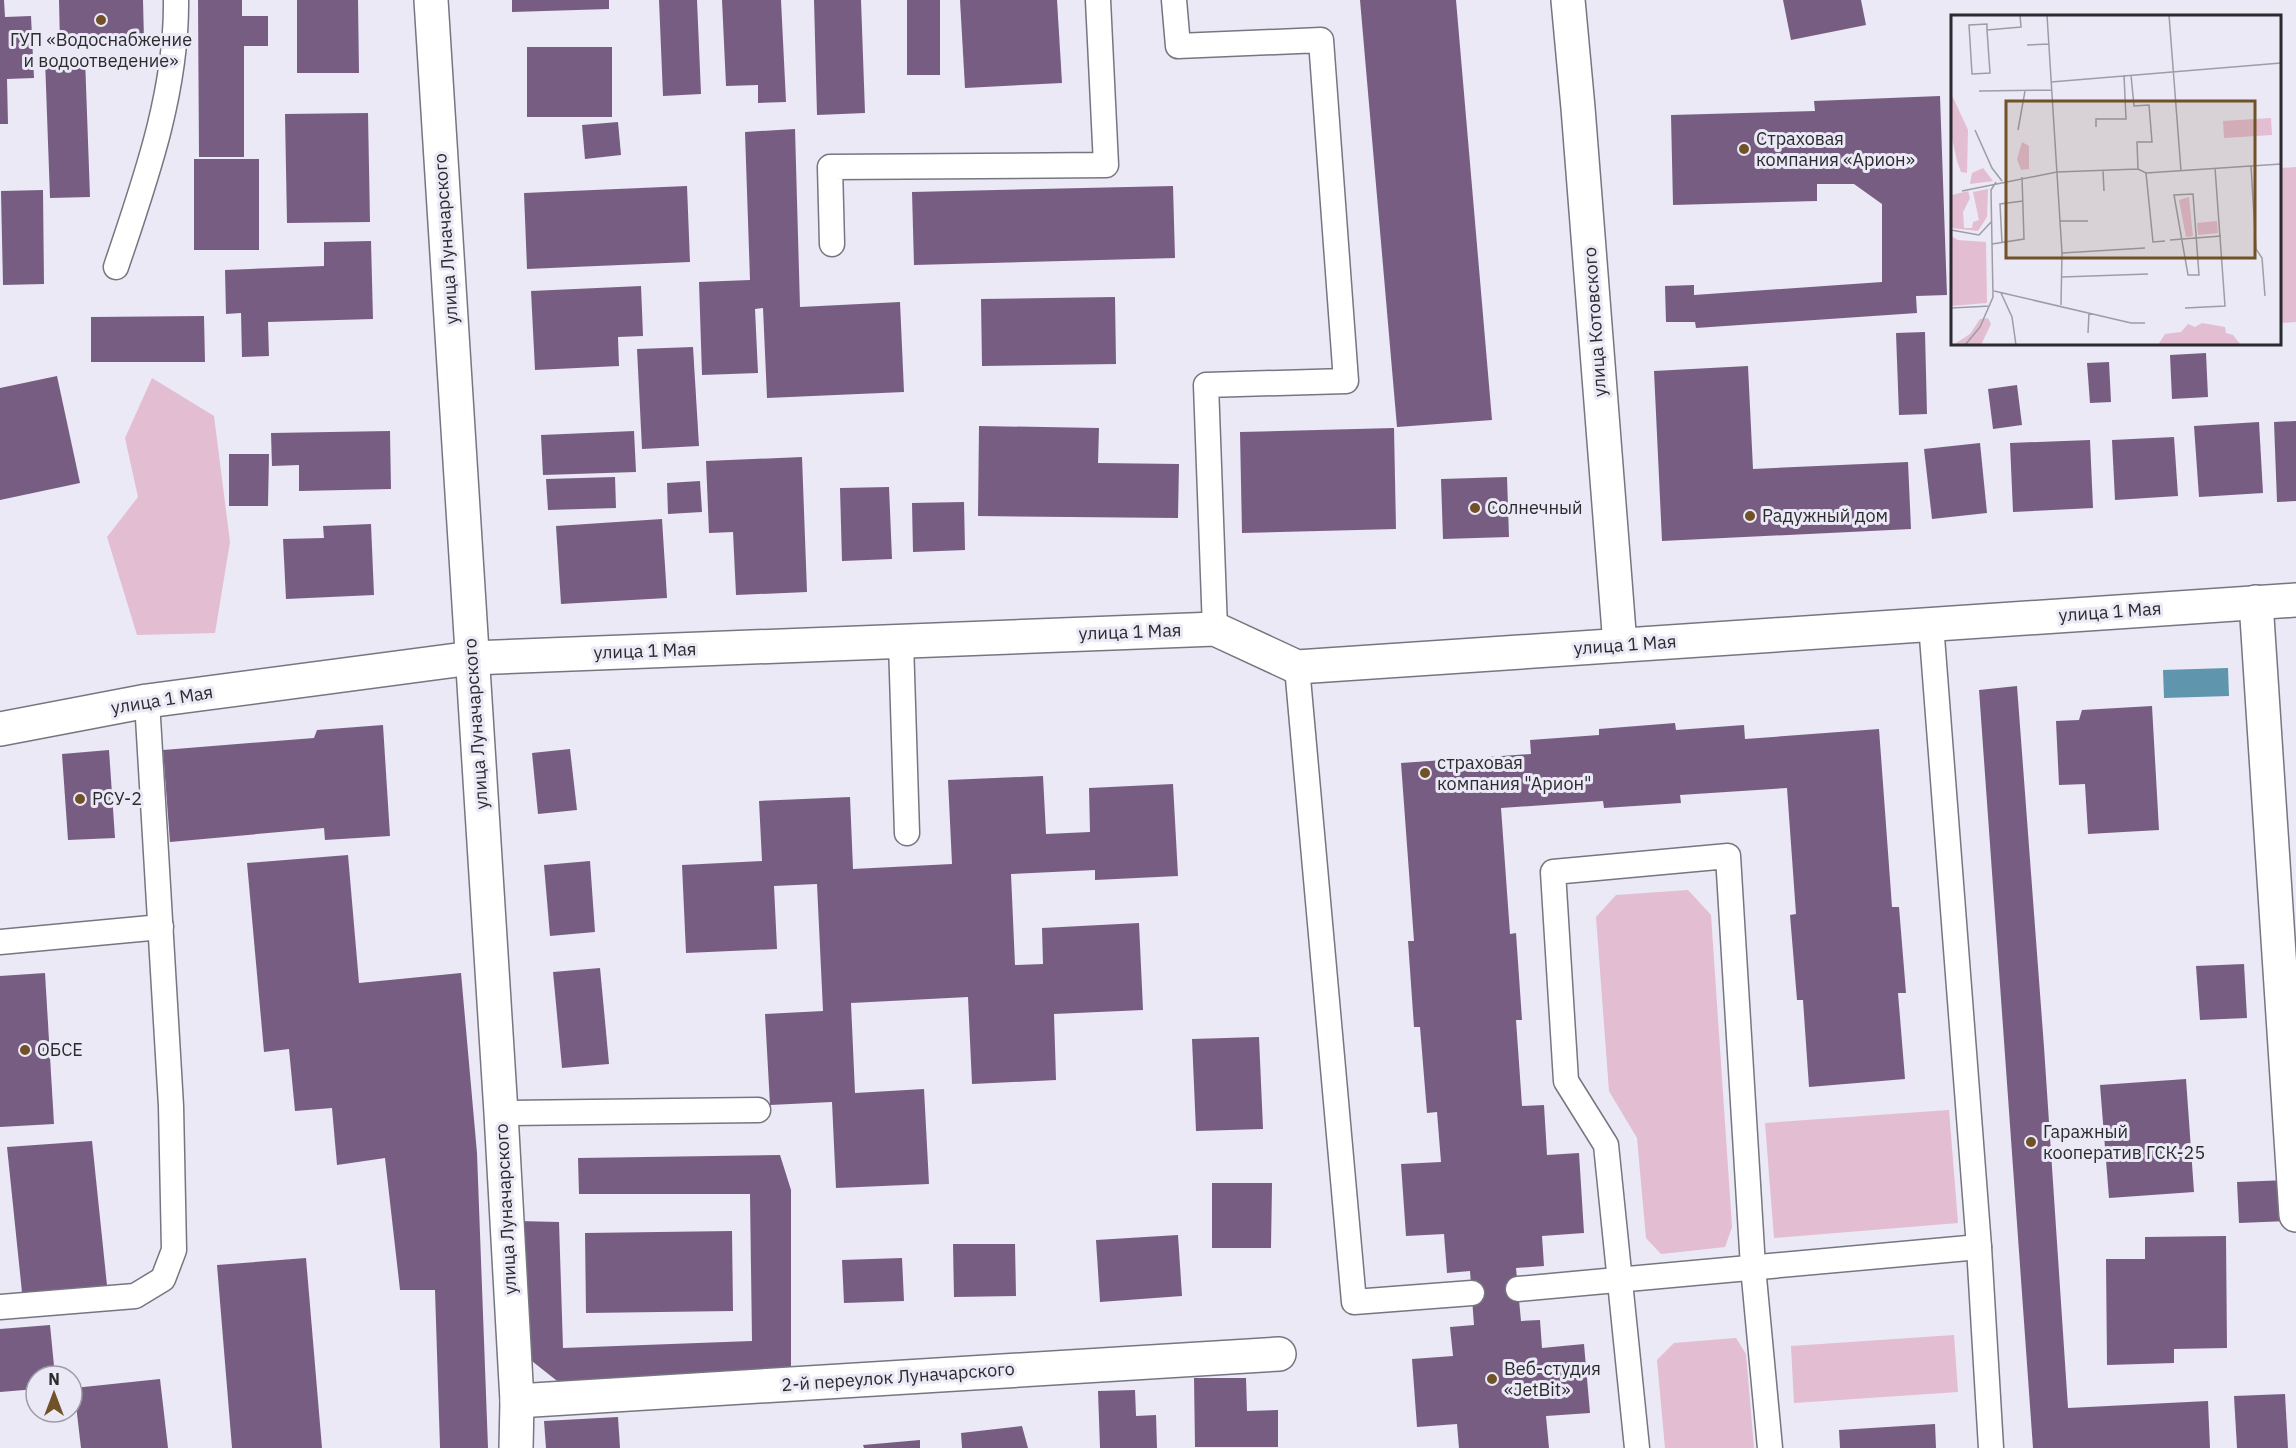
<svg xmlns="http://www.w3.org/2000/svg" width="2296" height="1448" font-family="'IBM Plex Sans',sans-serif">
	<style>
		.green { fill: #e3bdd1 }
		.water { fill: #6095ae }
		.building { fill: #785d83 }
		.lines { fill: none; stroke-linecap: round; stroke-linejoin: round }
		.lane-casing { stroke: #767680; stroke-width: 27 }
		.street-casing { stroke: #767680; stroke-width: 36 }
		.lane { stroke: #fff; stroke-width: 24 }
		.street { stroke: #fff; stroke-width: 33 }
		.poi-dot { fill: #715127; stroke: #eae9f5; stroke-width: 2 }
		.labels { text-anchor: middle; stroke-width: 6; stroke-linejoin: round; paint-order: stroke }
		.poi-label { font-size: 18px; fill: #2b2b2f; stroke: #eae9f5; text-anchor: start }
		.street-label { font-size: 18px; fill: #2b2b2f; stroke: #eae9f5 }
		.inset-road { fill: none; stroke: #9e9da6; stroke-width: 1.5 }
		.view { fill: #715127; fill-opacity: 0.15; stroke: #715127; stroke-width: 3 }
		.inset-edge { fill: none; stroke: #2b2b2f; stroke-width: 3 }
	</style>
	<rect width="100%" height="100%" fill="#eae9f5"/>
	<g class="green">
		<path d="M2296,167v155l-16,1v-155z"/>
		<path d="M152,378l62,38 16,126 -15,91 -78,2 -30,-98 31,-40 -13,-59z"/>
		<path d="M1688,890l23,25 21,312 -7,20 -64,7 -15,-16 -9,-100 -28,-47 -13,-174 20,-22z"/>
		<path d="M1949,1110l9,113 -184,15 -9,-115z"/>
		<path d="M1954,1335l4,57 -164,11 -3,-57z"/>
		<path d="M1736,1338l10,16 8,94h-89l-8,-88 17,-17z"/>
	</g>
	<path class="water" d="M2228,668l1,28 -65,2 -1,-28z"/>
	<g class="building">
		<path d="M0,0h4l1,17 26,-1 3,62 -27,1 1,45h-8z"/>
		<path d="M59,0h84l1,41 -84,3z"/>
		<path d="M198,0h44v16h26v30h-24v111h-45z"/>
		<path d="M297,0h61l1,73h-62z"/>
		<path d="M512,0h97v9l-97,3z"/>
		<path d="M659,0h38l4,94 -38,2z"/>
		<path d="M722,0h59l5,102 -28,1v-18l-32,1z"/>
		<path d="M814,0h47l4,113 -48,2z"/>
		<rect x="907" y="0" width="33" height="75"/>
		<path d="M960,0h97l5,83 -97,5z"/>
		<path d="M1360,0h96l36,420 -95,7z"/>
		<path d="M1783,0h78l5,25 -75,15z"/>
		<rect x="527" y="47" width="85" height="70"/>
		<path d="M85,58l5,139 -40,1 -5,-139z"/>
		<path d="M1940,96l7,199 -31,1 1,17 -221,15 -1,-6h-29l-1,-36 29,-1v10l188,-13v-78l-28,-20h-37v17l-144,4 -2,-90 144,-4 -1,-10z"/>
		<path d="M368,113l2,109 -83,1 -2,-109z"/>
		<path d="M618,122l3,33 -36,4 -3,-34z"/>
		<path d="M795,129l5,178 100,-5 4,90 -137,6 -4,-90 -8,1 3,64 -56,2 -3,-93 51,-2 -5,-148z"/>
		<rect x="194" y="159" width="65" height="91"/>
		<path d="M687,186l3,76 -163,7 -3,-76z"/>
		<path d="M1173,186l2,72 -261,7 -2,-73z"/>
		<path d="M43,190l1,94 -41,1 -2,-94z"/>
		<path d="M371,241l2,78 -105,3 1,34 -27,1 -1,-44 -15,1 -1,-44 99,-4v-24z"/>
		<path d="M641,286l2,50 -25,1 1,29 -84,4 -4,-79z"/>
		<path d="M1115,297l1,67 -134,2 -1,-67z"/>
		<path d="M204,316l1,46h-114v-45z"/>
		<path d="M1925,332l2,82 -28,1 -3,-82z"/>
		<path d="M693,347l6,99 -57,3 -5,-100z"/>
		<path d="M2206,353l2,44 -36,2 -2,-44z"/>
		<path d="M2109,362l2,40 -21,1 -3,-40z"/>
		<path d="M1748,366l5,103 155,-7 3,67 -249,12 -8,-170z"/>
		<path d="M57,376l23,107 -80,17v-112z"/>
		<path d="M2017,385l5,40 -29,4 -5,-40z"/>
		<path d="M2296,421v80l-19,1 -3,-80z"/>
		<path d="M2259,422l4,71 -64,4 -5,-71z"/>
		<path d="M979,426l120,2 -1,35 81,1 -1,54 -200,-2z"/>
		<path d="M1394,428l2,101 -154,4 -2,-101z"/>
		<path d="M390,431l1,58 -92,2v-26l-27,1 -1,-33z"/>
		<path d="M634,431l2,41 -93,3 -2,-40z"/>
		<path d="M2174,437l4,59 -63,4 -3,-60z"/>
		<path d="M2090,440l3,68 -80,4 -3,-69z"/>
		<path d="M1980,443l7,70 -55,6 -8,-70z"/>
		<path d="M229,454h40l-1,52h-39z"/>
		<path d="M802,457l5,135 -71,3 -3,-63 -24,1 -3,-72z"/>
		<path d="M615,477l1,31 -68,2 -2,-31z"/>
		<path d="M1507,477l2,60 -66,2 -2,-60z"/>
		<path d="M700,481l2,31 -34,2 -1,-31z"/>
		<path d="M889,487l3,72 -50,2 -2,-73z"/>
		<path d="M964,502l1,48 -52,2 -1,-49z"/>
		<path d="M662,519l5,79 -106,6 -5,-78z"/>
		<path d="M371,524l3,71 -88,4 -3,-60 41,-1 -1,-12z"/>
		<path d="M2017,686l27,361 24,361 140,-7 2,47h-177l-54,-758z"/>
		<path d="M2152,706l7,124 -71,4 -3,-50 -26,1 -3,-64 23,-1 3,-10z"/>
		<path d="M1675,723l1,7 68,-5 1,14 134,-10 13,178h7l7,86h-8l7,86 -96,8 -6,-87h-6l-7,-85 6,-1 -9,-126 -107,7 1,8 -77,5 -1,-7 -102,7 9,126 6,-1 6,87h-6l6,86 22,-1 3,50 32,-2 5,80 -42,3 2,30 -28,2 5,53 19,-1 2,28 42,-4 6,69 -44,3 3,32h-90l-2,-24 -40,3 -5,-68 41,-3 -3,-29 24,-2 -4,-54 -23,2 -3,-39 -38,2 -5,-72 40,-2 -4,-50 -10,1 -7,-86h-6l-6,-86h6l-13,-178 130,-9 -1,-14 69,-5v-6z"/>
		<path d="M383,725l7,111 -65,4 -1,-12 -154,14 -7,-92 151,-12 3,-8z"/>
		<path d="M570,749l7,61 -39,4 -6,-61z"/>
		<path d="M109,750l6,88 -47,2 -6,-86z"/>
		<path d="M1043,776l3,58 44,-2 -1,-44 84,-4 5,92 -83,4v-10l-84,4 4,91 28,-1 -1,-36 97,-5 4,87 -89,4 2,66 -84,4 -4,-87 -117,6 4,90 69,-4 5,95 -93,4 -4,-86 -62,3 -5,-91 58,-3 -6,-127 -43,2 3,63 -91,4 -4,-88 80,-4 -3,-60 91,-4 3,72 99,-5 -4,-84z"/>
		<path d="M348,855l11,128 102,-10 16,180 11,295h-48l-5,-158h-35l-15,-132 -48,7 -5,-57 -37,3 -6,-62 -25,3 -17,-189z"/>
		<path d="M590,861l5,71 -45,4 -6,-71z"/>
		<path d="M2244,964l3,54 -47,2 -4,-54z"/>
		<path d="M600,968l9,96 -47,4 -9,-96z"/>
		<path d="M45,973l9,151 -54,3v-151z"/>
		<path d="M1259,1037l4,92 -67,2 -4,-92z"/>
		<path d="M2186,1079l8,113 -85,6 -9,-113z"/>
		<path d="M92,1141l16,154 -85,7 -16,-155z"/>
		<path d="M780,1155l11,35v184l-230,10 -38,-30 -5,-133 41,1 4,126 189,-7 -2,-147h-171l-1,-36z"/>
		<path d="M2288,1180l2,41 -51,2 -2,-41z"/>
		<path d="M1212,1183h60l-1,65h-59z"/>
		<path d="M732,1231l1,80 -147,2 -1,-80z"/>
		<path d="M1178,1235l4,61 -82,6 -4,-62z"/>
		<path d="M2226,1236l1,112 -53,1v14l-67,2 -1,-106h39v-22z"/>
		<path d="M953,1244h62l1,52 -62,1z"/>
		<path d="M306,1258l16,190h-90l-15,-183z"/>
		<path d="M902,1258l2,43 -60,2 -2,-43z"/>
		<path d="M50,1325l5,51h-19v13l-36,3v-63z"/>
		<path d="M1194,1378h52l1,33 31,-1v37h-83z"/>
		<path d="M160,1379l8,69h-87l-7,-60z"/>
		<path d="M1135,1390l1,26 20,-1 1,33h-57l-2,-57z"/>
		<path d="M2285,1394l3,54h-51l-3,-52z"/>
		<path d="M618,1417l2,31h-74l-2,-27z"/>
		<path d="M1935,1424l1,24h-96l-1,-18z"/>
		<path d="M1022,1426l6,22h-66l-1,-15z"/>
		<path d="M920,1440v8h-56l-1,-3z"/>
	</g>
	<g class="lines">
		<g class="lane-casing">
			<g id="lane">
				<path d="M1174,0l4,46 143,-6 25,341 -140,4 9,244"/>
				<path d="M832,244l-2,-77 276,-2 -8,-165"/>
				<path d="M116,267c29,-86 61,-175 60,-267"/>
				<path d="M1931,624l48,623 12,201"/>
				<path d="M901,642l6,191"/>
				<path d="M1297,667l57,635 118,-9"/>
				<path d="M0,942l161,-15"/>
				<path d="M501,1113l257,-3"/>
				<path d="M1518,1289l461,-42"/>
				<path d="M0,1307l135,-11 28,-17 11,-29 -3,-144 -24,-405"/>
				<path d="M1637,1448l-31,-303 -40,-64 -13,-209 175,-16 25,411 17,181"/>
			</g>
		</g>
		<g class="street-casing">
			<g id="street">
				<path d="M431,0l70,1113 16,288 -1,47"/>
				<path d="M1568,0l10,108 42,537"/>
				<path d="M2256,602l40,613"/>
				<path d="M0,729l147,-28 325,-43 743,-29 82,38 999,-67"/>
				<path d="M517,1401l762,-47"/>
			</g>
		</g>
		<use href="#lane" class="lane"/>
		<use href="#street" class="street"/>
	</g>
	<g class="poi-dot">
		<circle cx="101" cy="20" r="6"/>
		<circle cx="1744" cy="149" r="6"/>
		<circle cx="1475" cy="508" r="6"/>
		<circle cx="1750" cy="516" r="6"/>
		<circle cx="1425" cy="773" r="6"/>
		<circle cx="80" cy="799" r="6"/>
		<circle cx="25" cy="1050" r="6"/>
		<circle cx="2031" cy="1142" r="6"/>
		<circle cx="1492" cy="1379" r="6"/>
	</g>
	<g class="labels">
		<g class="poi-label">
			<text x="101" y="46" text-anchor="middle">ГУП «Водоснабжение<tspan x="101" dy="21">и водоотведение»</tspan></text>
			<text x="1756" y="145">Страховая<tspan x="1756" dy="21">компания «Арион»</tspan></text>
			<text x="1487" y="514">Солнечный</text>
			<text x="1762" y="522">Радужный дом</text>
			<text x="1437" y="769">страховая<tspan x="1437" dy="21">компания "Арион"</tspan></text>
			<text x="92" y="805">РСУ-2</text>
			<text x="37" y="1056">ОБСЕ</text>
			<text x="2043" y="1138">Гаражный<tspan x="2043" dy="21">кооператив ГСК-25</tspan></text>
			<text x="1504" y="1375">Веб-студия<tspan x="1504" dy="21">«JetBit»</tspan></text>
		</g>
		<g class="street-label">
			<text transform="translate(446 239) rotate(-94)" y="6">улица Луначарского</text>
			<text transform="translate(1595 322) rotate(-94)" y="6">улица Котовского</text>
			<text transform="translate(2110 612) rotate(-4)" y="6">улица 1 Мая</text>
			<text transform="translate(1130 632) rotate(-2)" y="6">улица 1 Мая</text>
			<text transform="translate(1625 645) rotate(-4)" y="6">улица 1 Мая</text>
			<text transform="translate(645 651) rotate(-2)" y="6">улица 1 Мая</text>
			<text transform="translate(162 700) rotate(-9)" y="6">улица 1 Мая</text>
			<text transform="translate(476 724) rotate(-94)" y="6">улица Луначарского</text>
			<text transform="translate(506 1209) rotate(-93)" y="6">улица Луначарского</text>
			<text transform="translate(898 1377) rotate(-4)" y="6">2-й переулок Луначарского</text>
		</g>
	</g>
	<g transform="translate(1951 15)">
		<rect width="330" height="330" fill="#eae9f5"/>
		<path d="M0,78l17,37 -1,43 -6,-1 -4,-11 -6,-27zM320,103l1,17 -48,3 -1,-17zM71,127l7,4v23l-8,1 -4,-11zM32,153l10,13 -23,3 2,-11zM37,174l-1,28 -9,14 -27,-3 1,-33 16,-4 2,7 -7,14 1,16h8l1,-6 6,-2 -6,-28zM238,182l4,39 -7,1 -7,-37zM266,206l1,12 -20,2 -1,-12zM0,221l7,4 28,2 1,61 -36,3zM37,303l3,6 -10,21h-28l17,-11 10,-15zM251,308l23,4 1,6 7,2 8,10h-83l7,-11 16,-2 7,-8 7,3z" fill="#e3bdd1"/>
		<path class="inset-road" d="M96,0l15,238 -1,52M218,0l12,156M36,15l3,43 -18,1 -3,-49 18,-1v6l34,-3 -1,-12M76,30l22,-1M180,60l3,31 15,-1 3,37h-15l1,27M100,67l230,-19M28,76l73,-1M145,112v-8h30l-2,-44M24,115l17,38 10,13M67,115l7,-39M300,151l5,83 6,9 3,38M152,155l1,21M195,158l7,69 12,-1M11,176l95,-19 81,-3 8,4 135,-9M242,179l6,81h-11l-14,-80zM109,206h28M0,215l28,5 13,-14M219,225l51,-4M51,228l-2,-39 23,-3M41,229l32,-5 -2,-62M111,238l83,-5M111,262l86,-3M43,276l137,32h14M50,278l11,24 4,28M0,293l39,-2M234,293l40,-2 -10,-138M137,318l1,-20M14,330l15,-18 13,-30 -2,-107 5,-8"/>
		<path class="view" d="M55,86h249v157h-249z"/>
		<rect width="330" height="330" class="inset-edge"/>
	</g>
	<g transform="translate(54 1394)"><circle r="28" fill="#eae9f5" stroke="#9e9da6" stroke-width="1.5"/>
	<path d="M0-4.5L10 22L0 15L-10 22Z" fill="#715127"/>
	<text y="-9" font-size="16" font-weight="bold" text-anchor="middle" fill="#2b2b2f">N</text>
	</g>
</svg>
